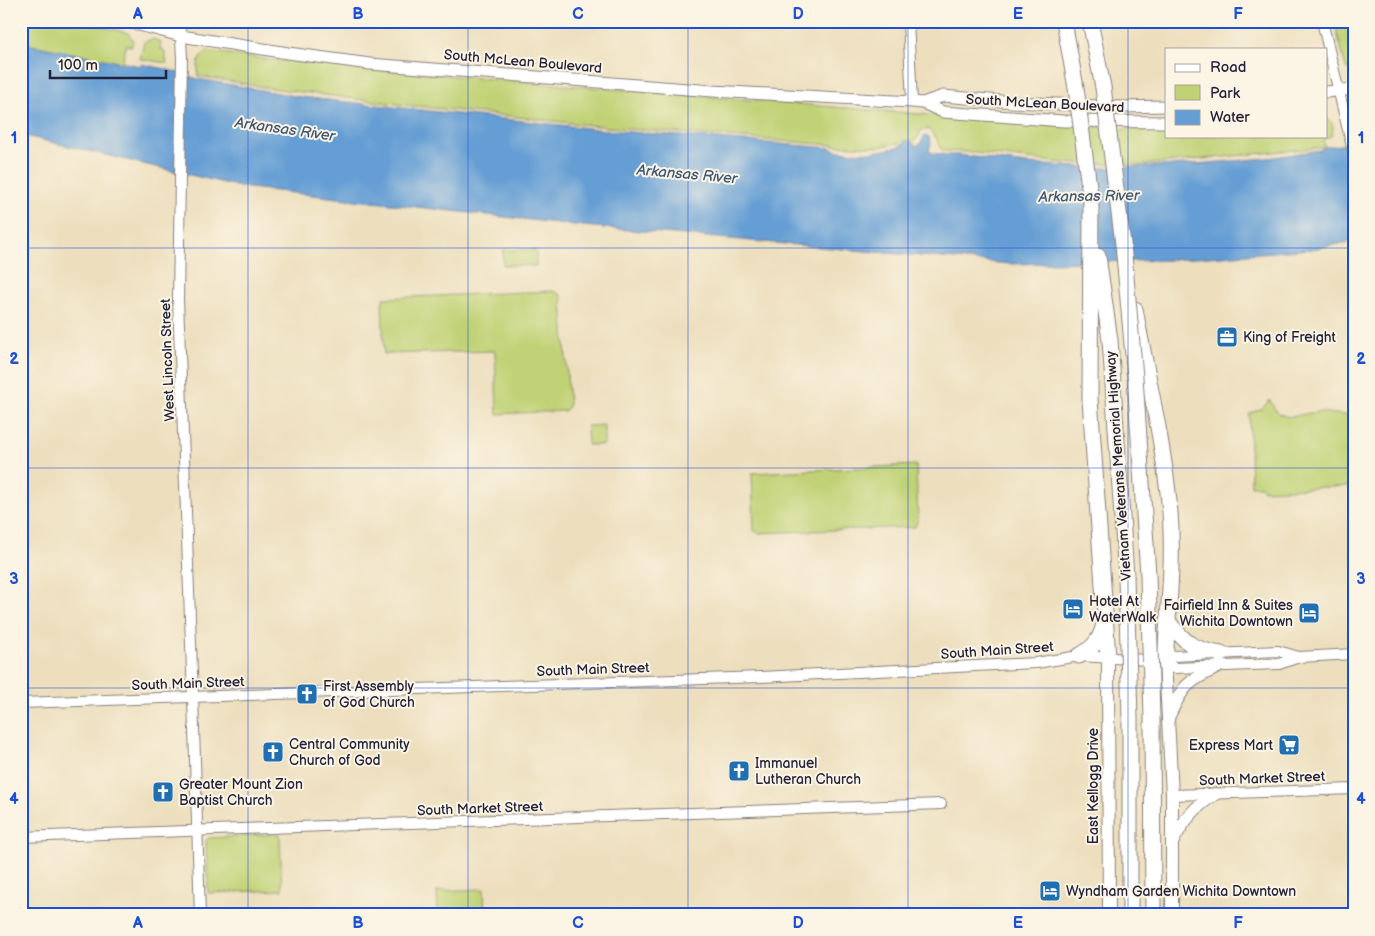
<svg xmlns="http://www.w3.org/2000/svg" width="1375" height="936" font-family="'Balsamiq Sans',sans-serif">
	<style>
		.green { fill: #c0d274; stroke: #717a58 }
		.water { fill: #659ed4; stroke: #446088 }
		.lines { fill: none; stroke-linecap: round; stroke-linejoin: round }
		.tertiary-casing { stroke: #88807c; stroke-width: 12 }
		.secondary-casing { stroke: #88807c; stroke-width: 13 }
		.primary-casing { stroke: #88807c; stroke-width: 14 }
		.motorway-casing { stroke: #88807c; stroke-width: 17 }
		.tertiary { stroke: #fff; stroke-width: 10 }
		.secondary { stroke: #fff; stroke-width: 11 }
		.primary { stroke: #fff; stroke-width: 12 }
		.motorway { stroke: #fff; stroke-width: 15 }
		.motorway-bridge-casing { stroke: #88807c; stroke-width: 17; stroke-linecap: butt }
		.motorway-bridge { stroke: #fff; stroke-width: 15 }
		.grid { fill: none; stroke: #1d4ed8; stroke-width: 1; stroke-opacity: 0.55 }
		.labels { text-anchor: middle; stroke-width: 4; stroke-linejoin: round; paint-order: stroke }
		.street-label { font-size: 14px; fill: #22223b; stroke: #fcf5e5 }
		.poi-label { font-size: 14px; fill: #22223b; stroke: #fcf5e5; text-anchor: start }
		.water-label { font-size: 15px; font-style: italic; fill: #3d5478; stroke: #fcf5e5 }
		.neatline { fill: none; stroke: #1d4ed8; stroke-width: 2 }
		.grid-label { font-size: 16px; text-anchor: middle; font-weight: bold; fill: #1d4ed8 }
	</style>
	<rect width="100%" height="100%" fill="#fcf5e5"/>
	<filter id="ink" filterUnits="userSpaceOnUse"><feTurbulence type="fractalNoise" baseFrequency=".02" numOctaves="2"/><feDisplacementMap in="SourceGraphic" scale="10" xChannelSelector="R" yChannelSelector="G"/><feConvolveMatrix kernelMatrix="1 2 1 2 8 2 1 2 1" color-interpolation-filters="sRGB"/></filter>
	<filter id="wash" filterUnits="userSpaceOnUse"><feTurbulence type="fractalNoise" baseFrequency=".0096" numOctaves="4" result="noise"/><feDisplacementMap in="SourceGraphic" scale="20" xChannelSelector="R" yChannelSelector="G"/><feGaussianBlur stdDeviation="1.12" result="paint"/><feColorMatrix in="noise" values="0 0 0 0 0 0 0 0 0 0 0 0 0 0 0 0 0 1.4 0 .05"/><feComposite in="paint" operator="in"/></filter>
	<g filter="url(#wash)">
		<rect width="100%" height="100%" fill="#eddfbe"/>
		<g class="green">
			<path d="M21,21h59l48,12 5,7 -1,6 -6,-1 -4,19 -101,-21z"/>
			<path d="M1334,21h20v55l-8,-8z"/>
			<path d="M153,39l8,3 -1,7 4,1 3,13 -27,-4 4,-17z"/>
			<path d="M208,51l56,8 116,11 601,49 143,10 42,-2v9h160v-19c7,6 8,9 6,18l-9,5 2,7 -183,18 -80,-2 -93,-11 -24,-1 -5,-3 -3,-9 -9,-10 -7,1c-4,11 -11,20 -23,13l-20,4 -45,-2 -216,-17 -229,-25 -118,-15 -72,-12c0,-11 -1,-20 10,-25z"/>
			<path d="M503,250h33v16l-33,-1z"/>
			<path d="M553,291l8,4 1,5 7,104 -2,5 -3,2 -67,3 -2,-63 -111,3 -2,-52 2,-4z"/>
			<path d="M1270,400c11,28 30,12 49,12 12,0 23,6 35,0v74l-91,4 -2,-4h-10l-2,-72 13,-6z"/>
			<path d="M604,425v20h-16l-1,-19z"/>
			<path d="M916,465l2,55 -3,7 -156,6 -5,-2 -2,-58z"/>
			<path d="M280,834l2,56 -74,3 -2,-52 2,-3z"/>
			<path d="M484,889l1,26h-47l-1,-24z"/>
		</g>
		<path class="water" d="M21,43l119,23 1,-2 25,5 32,10 103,18 305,33 224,18c21,8 51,4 72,-2l3,-5h6l1,3 7,2 6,-11 4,2 2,6 -2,8 4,2 14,2h12l67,9 70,4 87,-3 85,-7 52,-8 5,-3 29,-4v98l-42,8 -143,11 -158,4 -428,-38 -342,-39 -220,-52z"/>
	</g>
	<g filter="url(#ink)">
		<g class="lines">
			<g class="tertiary-casing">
				<g id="tertiary">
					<path d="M180,21l2,37 -4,242 15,397 7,218"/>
					<path d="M908,21l4,81"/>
					<path d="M1322,21l32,134"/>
					<path d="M1165,661l9,-5 104,-5 21,6"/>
					<path d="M21,703l740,-26 275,-14 43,-7 86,5 9,7 105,-4 20,-7 55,-3"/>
					<path d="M1172,795l182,-6"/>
					<path d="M21,837l920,-33"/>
				</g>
			</g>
			<g class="secondary-casing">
				<g id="secondary">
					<path d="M124,21l57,15 107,17 82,11 343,27 199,11 11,1 20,9 120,9 103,1"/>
					<path d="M1326,92l28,-3"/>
					<path d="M923,103l20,-7 70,6 109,5 44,-1"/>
				</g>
			</g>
			<g class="primary-casing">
				<g id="primary">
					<path d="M1108,657l1,258"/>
					<path d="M1165,661l7,134v120"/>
					<path d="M1168,718c14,-31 19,-37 50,-51"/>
					<path d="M1173,841c10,-20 22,-35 42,-47"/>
				</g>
			</g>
			<g class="motorway-casing">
				<g id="motorway">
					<path d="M1064,21l12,67"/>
					<path d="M1090,21l13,66"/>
					<path d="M1091,202l-1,197 18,258"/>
					<path d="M1098,256l12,84 16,236"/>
					<path d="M1135,309c12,67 29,134 35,203 4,50 -2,100 -5,149"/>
					<path d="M1167,620c18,23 25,29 54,34"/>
					<path d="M1079,656c14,-8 21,-15 25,-32"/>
				</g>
			</g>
			<use href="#tertiary" class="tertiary"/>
			<use href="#secondary" class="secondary"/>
			<use href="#primary" class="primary"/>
			<use href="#motorway" class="motorway"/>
			<g class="motorway-bridge-casing">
				<g id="motorway-bridge">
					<path d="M1103,87l20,157 12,133 13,198 4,143 1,192"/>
					<path d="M1076,88l15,114"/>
					<path d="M1126,576l4,143v190"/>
				</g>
			</g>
			<use href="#motorway-bridge" class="motorway-bridge"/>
		</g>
	</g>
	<path class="grid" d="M248,21v894M468,21v894M688,21v894M908,21v894M1128,21v894M21,248h1333M21,468h1333M21,688h1333"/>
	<defs>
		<g id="office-square" transform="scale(1.125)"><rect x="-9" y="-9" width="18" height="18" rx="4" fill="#1f6fb2" stroke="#fcf5e5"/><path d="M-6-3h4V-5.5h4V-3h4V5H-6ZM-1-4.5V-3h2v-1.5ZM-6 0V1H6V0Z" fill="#fff"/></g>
		<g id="hotel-square" transform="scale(1.125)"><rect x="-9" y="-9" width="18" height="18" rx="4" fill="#1f6fb2" stroke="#fcf5e5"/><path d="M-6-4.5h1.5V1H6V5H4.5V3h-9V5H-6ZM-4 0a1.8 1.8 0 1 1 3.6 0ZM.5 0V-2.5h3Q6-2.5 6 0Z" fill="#fff"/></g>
		<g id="church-square" transform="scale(1.125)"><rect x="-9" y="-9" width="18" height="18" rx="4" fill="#1f6fb2" stroke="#fcf5e5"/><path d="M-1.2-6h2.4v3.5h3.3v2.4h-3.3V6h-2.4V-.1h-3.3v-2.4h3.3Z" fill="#fff"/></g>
		<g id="supermarket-square" transform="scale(1.125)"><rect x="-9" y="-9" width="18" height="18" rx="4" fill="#1f6fb2" stroke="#fcf5e5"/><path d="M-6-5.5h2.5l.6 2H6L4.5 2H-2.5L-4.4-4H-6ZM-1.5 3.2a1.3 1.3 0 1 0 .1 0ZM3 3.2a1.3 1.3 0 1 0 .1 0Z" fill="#fff"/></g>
	</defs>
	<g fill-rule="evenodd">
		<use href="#office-square" x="1227" y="337"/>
		<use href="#hotel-square" x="1073" y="609"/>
		<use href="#hotel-square" x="1309" y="613"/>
		<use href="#church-square" x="307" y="694"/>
		<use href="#supermarket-square" x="1289" y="745"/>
		<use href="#church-square" x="273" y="752"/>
		<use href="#church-square" x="739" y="771"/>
		<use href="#church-square" x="163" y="792"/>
		<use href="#hotel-square" x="1050" y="891"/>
	</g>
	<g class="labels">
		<g class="street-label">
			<text transform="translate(523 61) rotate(5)" y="5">South McLean Boulevard</text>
			<text transform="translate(1045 103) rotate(3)" y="5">South McLean Boulevard</text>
			<text transform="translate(167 360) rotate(-92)" y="5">West Lincoln Street</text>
			<text transform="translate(1118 466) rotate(-94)" y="5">Vietnam Veterans Memorial Highway</text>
			<text transform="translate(997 650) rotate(-4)" y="5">South Main Street</text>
			<text transform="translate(593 669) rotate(-2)" y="5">South Main Street</text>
			<text transform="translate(188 683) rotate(-2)" y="5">South Main Street</text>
			<text transform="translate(1262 778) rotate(-2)" y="5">South Market Street</text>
			<text transform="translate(1093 786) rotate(-90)" y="5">East Kellogg Drive</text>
			<text transform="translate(480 808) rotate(-2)" y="5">South Market Street</text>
		</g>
		<g class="poi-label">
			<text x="1243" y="342">King of Freight</text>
			<text x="1089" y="606">Hotel At<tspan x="1089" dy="16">WaterWalk</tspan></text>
			<text x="1293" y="610" text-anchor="end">Fairfield Inn &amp; Suites<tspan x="1293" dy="16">Wichita Downtown</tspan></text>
			<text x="323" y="691">First Assembly<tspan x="323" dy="16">of God Church</tspan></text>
			<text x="289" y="749">Central Community<tspan x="289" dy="16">Church of God</tspan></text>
			<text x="1273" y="750" text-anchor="end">Express Mart</text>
			<text x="755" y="768">Immanuel<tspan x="755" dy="16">Lutheran Church</tspan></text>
			<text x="179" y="789">Greater Mount Zion<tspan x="179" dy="16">Baptist Church</tspan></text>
			<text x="1066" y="896">Wyndham Garden Wichita Downtown</text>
		</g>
		<g class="water-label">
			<text transform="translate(285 129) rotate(8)" y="5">Arkansas River</text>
			<text transform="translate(687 174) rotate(5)" y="5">Arkansas River</text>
			<text transform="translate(1089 196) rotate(-1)" y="5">Arkansas River</text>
		</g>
	</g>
	<rect width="1375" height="936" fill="none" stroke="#fcf5e5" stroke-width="55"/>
	<rect x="1165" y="48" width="162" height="90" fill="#fcf5e5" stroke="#a5a1a1"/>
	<rect x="1175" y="64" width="25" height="8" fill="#ffffff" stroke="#a5a1a1"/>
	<text x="1210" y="72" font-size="15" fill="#22223b">Road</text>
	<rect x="1175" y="85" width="25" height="15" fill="#c0d274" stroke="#a5a1a1"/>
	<text x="1210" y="98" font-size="15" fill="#22223b">Park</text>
	<rect x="1175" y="110" width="25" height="15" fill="#659ed4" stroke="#a5a1a1"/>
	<text x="1210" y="122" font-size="15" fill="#22223b">Water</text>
	<path d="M50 70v8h116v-8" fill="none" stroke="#22223b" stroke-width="2.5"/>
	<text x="58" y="70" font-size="15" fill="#22223b" stroke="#fcf5e5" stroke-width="4" paint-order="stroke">100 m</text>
	<rect x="28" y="28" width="1320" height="880" class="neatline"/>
	<g class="grid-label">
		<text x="138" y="19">A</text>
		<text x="358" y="19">B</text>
		<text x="578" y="19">C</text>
		<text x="798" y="19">D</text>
		<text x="1018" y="19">E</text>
		<text x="1238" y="19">F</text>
		<text x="14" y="143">1</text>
		<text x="1361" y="143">1</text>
		<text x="14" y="364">2</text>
		<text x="1361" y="364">2</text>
		<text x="14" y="584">3</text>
		<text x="1361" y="584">3</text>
		<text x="14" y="804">4</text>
		<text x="1361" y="804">4</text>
		<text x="138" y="928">A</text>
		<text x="358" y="928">B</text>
		<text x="578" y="928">C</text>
		<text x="798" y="928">D</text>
		<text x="1018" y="928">E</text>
		<text x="1238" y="928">F</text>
	</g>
</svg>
